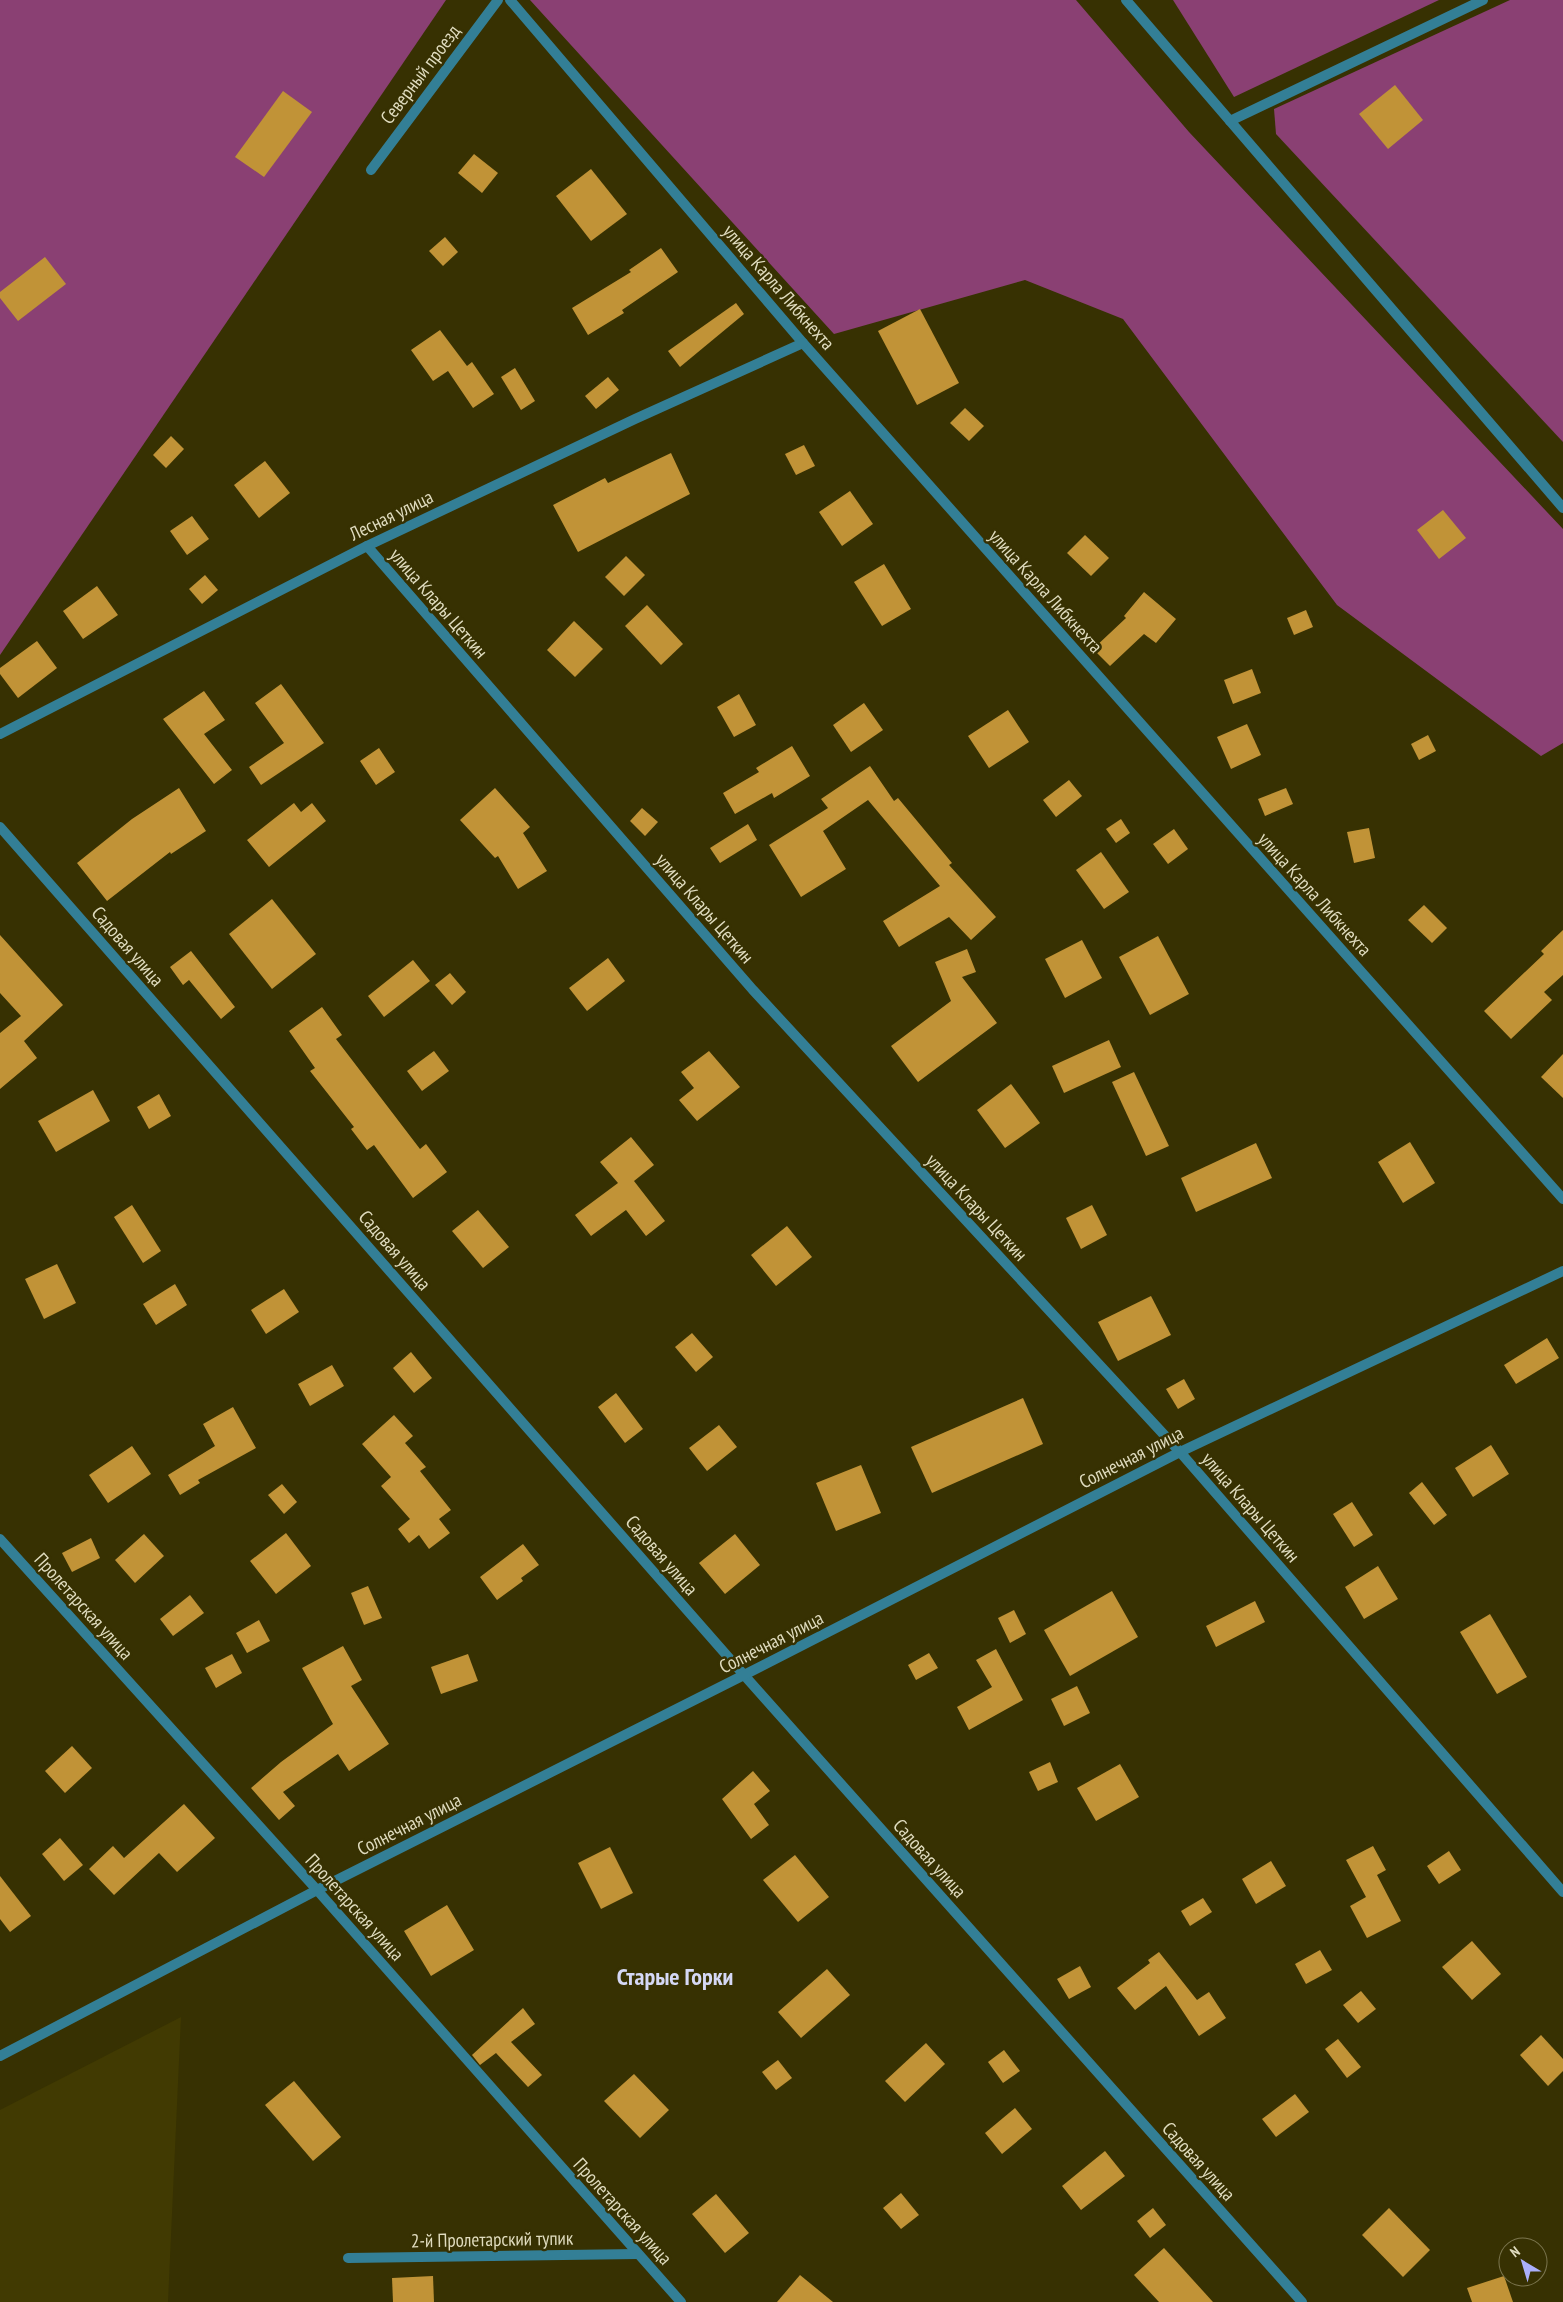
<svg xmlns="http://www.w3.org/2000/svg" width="1563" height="2302" font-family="'PT Sans Narrow',sans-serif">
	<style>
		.built { fill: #413a02 }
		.forest { fill: #8a4073 }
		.building { fill: #c19337 }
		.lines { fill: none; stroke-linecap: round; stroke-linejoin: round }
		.lane { stroke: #337f96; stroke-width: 10 }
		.street { stroke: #337f96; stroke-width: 10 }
		.labels { text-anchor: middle; stroke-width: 5; stroke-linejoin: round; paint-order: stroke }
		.street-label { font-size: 19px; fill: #e0dcbf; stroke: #373102 }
		.district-label { font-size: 24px; font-weight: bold; fill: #d5d8f5; stroke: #373102 }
	</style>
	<rect width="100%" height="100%" fill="#373102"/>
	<path class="built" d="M181,2017l-13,285h-168v-192z"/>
	<g class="forest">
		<path d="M0,0h446l-446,655z"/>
		<path d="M530,0h546l113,132 374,397v214l-22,13 -204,-151 -214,-286 -98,-39 -191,54z"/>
		<path d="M1173,0h266l-205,97z"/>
		<path d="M1510,0h53v442l-287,-308 -2,-25z"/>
	</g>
	<g class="building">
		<path d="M1395,85l28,35 -35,29 -29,-35z"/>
		<path d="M283,91l29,21 -48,65 -29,-20z"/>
		<path d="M474,154l24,19 -16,20 -24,-20z"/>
		<path d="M591,169l36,45 -36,27 -35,-45z"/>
		<path d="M445,237l13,15 -15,14 -14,-15z"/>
		<path d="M661,248l17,24 -56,38 2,3 -36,22 -16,-27 59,-36 -2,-2z"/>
		<path d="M45,257l21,27 -48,37 -18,-23v-6z"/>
		<path d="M736,303l8,11 -64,53 -12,-16z"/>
		<path d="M920,309l39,74 -42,22 -39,-74z"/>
		<path d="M440,330l27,36 5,-4 22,32 -21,14 -25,-37 -15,10 -22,-31z"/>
		<path d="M515,368l20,33 -14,9 -20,-33z"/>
		<path d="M608,377l11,13 -23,19 -11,-13z"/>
		<path d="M965,408l19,18 -15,15 -19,-18z"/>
		<path d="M171,436l13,13 -18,19 -13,-13z"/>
		<path d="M804,445l11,21 -19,9 -11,-21z"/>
		<path d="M671,453l19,41 -112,58 -25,-47 52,-27 3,5z"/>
		<path d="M265,461l25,32 -31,25 -25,-33z"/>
		<path d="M850,491l23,33 -31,22 -23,-34z"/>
		<path d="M1443,510l23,28 -27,21 -22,-29z"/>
		<path d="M192,516l17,23 -22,16 -17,-24z"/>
		<path d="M1085,535l24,23 -18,18 -24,-23z"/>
		<path d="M626,556l19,19 -21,21 -19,-19z"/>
		<path d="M884,564l27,45 -29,17 -28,-44z"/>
		<path d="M205,575l13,15 -16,14 -13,-15z"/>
		<path d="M97,586l21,29 -35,24 -20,-28z"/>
		<path d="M1144,592l32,27 -20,24 -12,-9 -34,32 -17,-17 33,-31 -2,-2z"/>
		<path d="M647,605l36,39 -22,21 -36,-39z"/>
		<path d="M1306,610l7,17 -19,8 -7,-17z"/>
		<path d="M574,621l29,28 -28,28 -28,-27z"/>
		<path d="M37,641l20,27 -39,30 -18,-24v-6z"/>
		<path d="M1252,669l9,24 -28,11 -9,-24z"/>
		<path d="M281,684l43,59 -63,42 -12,-18 35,-24 -29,-40z"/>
		<path d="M204,691l21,29 -21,14 28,36 -18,14 -51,-65z"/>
		<path d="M739,694l17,31 -22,12 -17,-30z"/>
		<path d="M864,703l19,27 -32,22 -18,-27z"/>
		<path d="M1008,710l21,32 -40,26 -21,-32z"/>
		<path d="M1247,724l14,31 -30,14 -14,-32z"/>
		<path d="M1428,735l8,16 -17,9 -8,-16z"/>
		<path d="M792,746l18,30 -36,22 -2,-5 -37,21 -12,-21 36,-21 -3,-4z"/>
		<path d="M379,748l16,24 -19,13 -16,-24z"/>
		<path d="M870,766l24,35 4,-3 54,65 -3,2 47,52 -25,23 -22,-23 -50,30 -16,-26 57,-35 -72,-86 -45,31 23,38 -45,28 -32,-52 59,-37 -7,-9z"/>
		<path d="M1069,780l13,16 -26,21 -13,-17z"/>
		<path d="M179,788l27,43 -35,23 -1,-2 -63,49 -30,-38 55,-44z"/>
		<path d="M495,788l35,39 -7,6 24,38 -29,18 -20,-33 -3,2 -35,-38z"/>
		<path d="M1286,788l7,16 -28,12 -7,-17z"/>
		<path d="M294,803l7,9 11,-9 14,18 -57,46 -22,-27z"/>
		<path d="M642,808l16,14 -13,14 -15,-15z"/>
		<path d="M1121,819l9,14 -14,10 -10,-14z"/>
		<path d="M748,824l9,16 -37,23 -10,-15z"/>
		<path d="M1369,828l6,30 -21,5 -7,-31z"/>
		<path d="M1174,829l14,20 -20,15 -15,-20z"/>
		<path d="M1101,852l28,40 -25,17 -28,-39z"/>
		<path d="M272,899l44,55 -44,35 -43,-55z"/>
		<path d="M1424,905l23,23 -15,15 -24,-23z"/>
		<path d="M1563,930v45l-19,17 8,8 -41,39 -27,-28 60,-57 -3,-3z"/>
		<path d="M0,935l63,70 -39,36 13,17 -37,31v-56l21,-17 -21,-23z"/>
		<path d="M1158,936l31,58 -39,21 -31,-58z"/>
		<path d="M1082,940l20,38 -37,20 -20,-39z"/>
		<path d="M967,949l9,23 -14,5 35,46 -79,59 -27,-36 60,-45 -16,-39z"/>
		<path d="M191,951l44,56 -14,12 -32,-39 -6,5 -13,-18z"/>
		<path d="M608,958l17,23 -38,30 -18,-23z"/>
		<path d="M413,960l17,21 -46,36 -16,-21z"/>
		<path d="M450,973l16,19 -14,13 -17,-20z"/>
		<path d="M322,1007l20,28 -6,4 84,110 6,-5 21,28 -34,26 -39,-53 -7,5 -16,-21 3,-2 -44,-56 5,-3 -26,-37z"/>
		<path d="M1109,1040l12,27 -57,26 -12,-27z"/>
		<path d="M434,1051l15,20 -27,20 -15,-20z"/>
		<path d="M709,1051l31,36 -43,34 -18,-21 15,-12 -13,-16z"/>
		<path d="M1563,1054v44l-22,-21z"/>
		<path d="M1134,1072l35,74 -23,10 -34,-74z"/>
		<path d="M1011,1084l29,39 -35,25 -28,-38z"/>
		<path d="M93,1090l17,31 -54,31 -18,-31z"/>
		<path d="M159,1094l12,22 -22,13 -12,-22z"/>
		<path d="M631,1137l23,28 -20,16 31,40 -19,15 -20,-26 -35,26 -16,-21 43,-32 -18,-21z"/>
		<path d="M1410,1142l25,41 -32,20 -25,-41z"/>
		<path d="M1256,1143l16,35 -76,34 -15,-34z"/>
		<path d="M132,1205l29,46 -18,12 -29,-46z"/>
		<path d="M1092,1205l15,30 -26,14 -15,-31z"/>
		<path d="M478,1210l31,37 -26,21 -31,-37z"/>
		<path d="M787,1226l25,31 -36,29 -25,-31z"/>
		<path d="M57,1264l19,39 -32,16 -19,-40z"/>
		<path d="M175,1284l12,21 -31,20 -13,-21z"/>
		<path d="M284,1289l15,23 -33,22 -15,-24z"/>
		<path d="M1151,1296l20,39 -53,26 -20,-39z"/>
		<path d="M692,1333l21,24 -17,15 -21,-25z"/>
		<path d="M1547,1338l12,20 -43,26 -12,-19z"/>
		<path d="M411,1352l21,26 -18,15 -21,-25z"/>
		<path d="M332,1365l12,21 -34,20 -12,-22z"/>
		<path d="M1184,1379l11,20 -17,10 -12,-20z"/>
		<path d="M616,1393l27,36 -18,14 -27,-36z"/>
		<path d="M1023,1398l20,46 -111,49 -21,-46z"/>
		<path d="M233,1407l23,41 -58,32 2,3 -20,12 -12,-20 47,-29 -12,-22z"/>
		<path d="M394,1415l19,21 -8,7 21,24 -6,4 31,39 -12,9 11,14 -21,16 -10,-14 -10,8 -11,-14 12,-10 -29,-33 10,-9 -29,-33z"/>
		<path d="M719,1425l18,22 -30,24 -18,-23z"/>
		<path d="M1491,1445l18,29 -36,23 -18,-29z"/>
		<path d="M132,1446l19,28 -43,29 -19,-28z"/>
		<path d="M861,1465l20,48 -45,18 -20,-48z"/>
		<path d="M1422,1482l25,33 -13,10 -25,-32z"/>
		<path d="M282,1484l15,18 -13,12 -16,-19z"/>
		<path d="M1352,1502l21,33 -19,12 -21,-33z"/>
		<path d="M286,1533l25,33 -35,28 -26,-33z"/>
		<path d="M144,1534l20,22 -29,27 -20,-23z"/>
		<path d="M735,1534l25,31 -35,29 -26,-31z"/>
		<path d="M91,1538l9,20 -28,14 -10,-19z"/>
		<path d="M523,1544l16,21 -18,13 2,3 -26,19 -17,-23z"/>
		<path d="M1378,1566l20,33 -34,20 -19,-32z"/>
		<path d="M368,1586l14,32 -18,7 -13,-32z"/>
		<path d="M1112,1591l26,46 -68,39 -26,-46z"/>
		<path d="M190,1595l14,18 -31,23 -13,-17z"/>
		<path d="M1255,1601l10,21 -49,25 -10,-21z"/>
		<path d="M1014,1610l12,24 -16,9 -12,-25z"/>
		<path d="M1490,1614l37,63 -30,17 -37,-62z"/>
		<path d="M259,1620l11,21 -23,12 -11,-20z"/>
		<path d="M343,1646l19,34 -11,6 38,58 -40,27 -11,-17 -55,38 12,14 -16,14 -28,-32 30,-26 52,-38 -31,-56z"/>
		<path d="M996,1649l27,51 -54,30 -12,-23 35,-20 -16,-27z"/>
		<path d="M929,1653l9,15 -22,12 -8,-15z"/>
		<path d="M232,1654l10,19 -26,15 -11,-20z"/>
		<path d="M468,1654l10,27 -37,13 -10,-27z"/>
		<path d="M1077,1686l13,27 -26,13 -13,-27z"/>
		<path d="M72,1746l20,22 -27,25 -20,-22z"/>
		<path d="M1050,1762l8,20 -20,9 -9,-19z"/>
		<path d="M1120,1764l19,33 -43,24 -19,-33z"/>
		<path d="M753,1771l17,20 -16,13 15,21 -18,14 -29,-40z"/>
		<path d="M184,1804l31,34 -38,34 -18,-19 -45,42 -25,-26 24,-23 11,12z"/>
		<path d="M60,1838l23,27 -19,16 -22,-27z"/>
		<path d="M1373,1846l13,24 -9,5 24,46 -34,17 -17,-32 16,-9 -20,-37z"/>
		<path d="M610,1847l23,46 -32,16 -23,-46z"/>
		<path d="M1449,1851l12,19 -22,14 -12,-18z"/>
		<path d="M795,1855l34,42 -31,25 -35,-42z"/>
		<path d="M1271,1861l15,25 -30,18 -14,-25z"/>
		<path d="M0,1876l31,40 -21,16 -10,-13z"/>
		<path d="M1203,1898l9,14 -22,14 -9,-15z"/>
		<path d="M447,1905l27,45 -43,26 -27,-45z"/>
		<path d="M1472,1941l29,33 -29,26 -30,-33z"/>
		<path d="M1320,1950l12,20 -26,14 -11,-20z"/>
		<path d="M1159,1952l38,48 12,-8 17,26 -27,18 -33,-50 -31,24 -18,-22 33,-25 -2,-3z"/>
		<path d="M1080,1966l11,21 -22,12 -12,-20z"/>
		<path d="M827,1969l23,26 -49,43 -23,-26z"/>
		<path d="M1361,1991l15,18 -18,14 -15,-18z"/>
		<path d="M523,2008l12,16 -24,18 31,33 -14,12 -32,-34 -16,12 -8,-10z"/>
		<path d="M1541,2035l22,24v12l-15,15 -28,-31z"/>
		<path d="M1338,2039l23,28 -14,11 -22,-29z"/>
		<path d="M926,2043l19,21 -40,38 -20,-21z"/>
		<path d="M1004,2050l16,21 -17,12 -15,-21z"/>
		<path d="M778,2060l14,18 -16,12 -14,-18z"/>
		<path d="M634,2074l35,36 -29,28 -36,-37z"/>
		<path d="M294,2081l47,56 -28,24 -48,-56z"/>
		<path d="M1295,2094l14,18 -33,25 -14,-18z"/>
		<path d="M1015,2108l17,21 -30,25 -17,-21z"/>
		<path d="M1105,2151l20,25 -44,34 -19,-24z"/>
		<path d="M901,2193l18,22 -18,14 -18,-21z"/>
		<path d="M716,2194l33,39 -24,20 -33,-39z"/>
		<path d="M1153,2208l13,17 -16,13 -13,-17z"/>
		<path d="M1389,2208l41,42 -27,27 -41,-42z"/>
		<path d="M1164,2248l49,54h-54l-25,-27z"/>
		<path d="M800,2275l33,27h-56z"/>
		<path d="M433,2276l1,26h-41l-1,-24z"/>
		<path d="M1504,2276l9,26h-41l-5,-14z"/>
	</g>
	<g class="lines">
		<g class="lane">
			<path d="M1126,0l437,508"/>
			<path d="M1230,121l253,-121"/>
		</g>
		<g class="street">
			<path d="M510,0l293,343 760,856"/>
			<path d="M371,170l127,-170"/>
			<path d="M367,546l386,444 427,462 383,440"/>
			<path d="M0,734l367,-188 268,-127 168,-76"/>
			<path d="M0,827l744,848 558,627"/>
			<path d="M0,1539l317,351 364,412"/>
			<path d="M0,2056l317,-166 427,-215 436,-223 383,-181"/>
			<path d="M348,2258l290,-4"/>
		</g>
	</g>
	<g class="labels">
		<g class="street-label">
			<text transform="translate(420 74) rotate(-53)" y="7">Северный проезд</text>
			<text transform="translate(779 287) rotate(49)" y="7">улица Карла Либкнехта</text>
			<text transform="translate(391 515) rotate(-26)" y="7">Лесная улица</text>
			<text transform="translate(1046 591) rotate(48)" y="7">улица Карла Либкнехта</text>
			<text transform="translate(439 603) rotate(49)" y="7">улица Клары Цеткин</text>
			<text transform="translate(1315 894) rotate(48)" y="7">улица Карла Либкнехта</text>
			<text transform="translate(705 908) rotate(49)" y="7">улица Клары Цеткин</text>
			<text transform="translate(128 946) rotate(49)" y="7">Садовая улица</text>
			<text transform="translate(977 1207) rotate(47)" y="7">улица Клары Цеткин</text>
			<text transform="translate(395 1250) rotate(49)" y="7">Садовая улица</text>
			<text transform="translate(1131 1457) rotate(-27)" y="7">Солнечная улица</text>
			<text transform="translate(1251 1507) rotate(49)" y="7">улица Клары Цеткин</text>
			<text transform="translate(662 1555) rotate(49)" y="7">Садовая улица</text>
			<text transform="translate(84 1606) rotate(48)" y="7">Пролетарская улица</text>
			<text transform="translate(771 1642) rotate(-27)" y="7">Солнечная улица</text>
			<text transform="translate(409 1824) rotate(-27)" y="7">Солнечная улица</text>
			<text transform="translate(930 1858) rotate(48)" y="7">Садовая улица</text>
			<text transform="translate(355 1907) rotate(48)" y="7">Пролетарская улица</text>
			<text transform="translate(1199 2161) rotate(48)" y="7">Садовая улица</text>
			<text transform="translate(623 2211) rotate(48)" y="7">Пролетарская улица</text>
			<text transform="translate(492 2239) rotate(-1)" y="7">2-й Пролетарский тупик</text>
		</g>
		<g class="district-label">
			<text x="675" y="1985">Старые Горки</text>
		</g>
	</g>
	<g transform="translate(1523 2262) rotate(322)"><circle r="24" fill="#373102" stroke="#7b754e"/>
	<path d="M0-4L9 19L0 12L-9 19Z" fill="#abaffb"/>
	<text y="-8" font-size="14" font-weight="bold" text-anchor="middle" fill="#e0dcbf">N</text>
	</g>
</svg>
